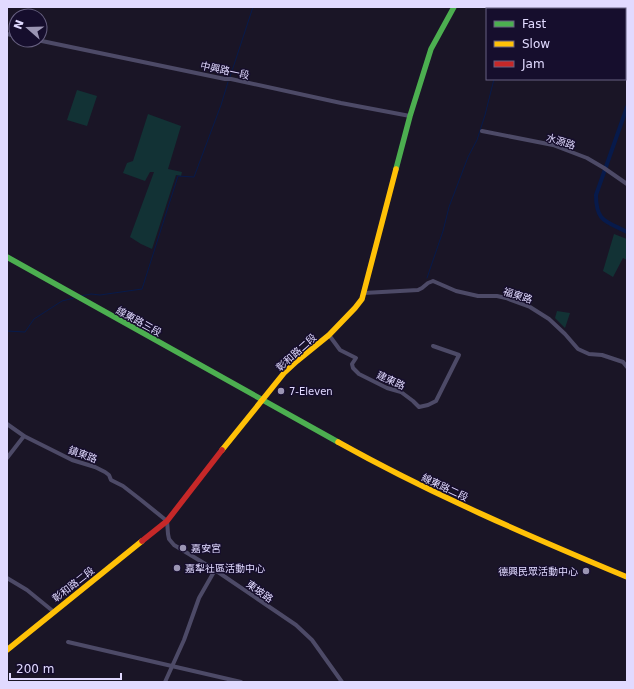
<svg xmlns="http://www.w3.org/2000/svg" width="634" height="689" font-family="'DejaVu Sans','Noto Sans TC',sans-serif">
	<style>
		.green { fill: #123235 }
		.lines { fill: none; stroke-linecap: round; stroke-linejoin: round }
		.stream { stroke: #071a4b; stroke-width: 1 }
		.canal { stroke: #071a4b; stroke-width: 4 }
		.street { stroke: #4d4a67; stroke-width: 4 }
		.fast { stroke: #4caf50; stroke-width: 5.5 }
		.slow { stroke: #ffc107; stroke-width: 5.5 }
		.jam { stroke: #c62828; stroke-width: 5.5 }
		.poi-dot { fill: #9b95b3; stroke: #160e2d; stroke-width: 1.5 }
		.labels { text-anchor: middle; stroke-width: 3; stroke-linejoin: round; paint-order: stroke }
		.street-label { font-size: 10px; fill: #e1daff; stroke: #160e2d }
		.poi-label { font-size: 10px; fill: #e1daff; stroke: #160e2d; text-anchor: start }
	</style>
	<rect width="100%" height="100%" fill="#1a1526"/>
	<g class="green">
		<path d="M77,90l20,6 -10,30 -20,-6z"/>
		<path d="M148,114l33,12 -13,43 14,3 -1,4 -5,-1 -24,74 -11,-5 -11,-7 24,-65h-4l-5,9 -22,-8 4,-10 6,-2z"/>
		<path d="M614,234l13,5v21l-4,-2 -10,19 -10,-6z"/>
		<path d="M557,311l13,2 -5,15 -10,-10z"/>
	</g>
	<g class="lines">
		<g class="stream">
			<path d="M509,9l1,-2"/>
			<path d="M230,77l23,-70"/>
			<path d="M427,278l16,-47 6,-24 19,-50 9,-17 8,-25 9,-36"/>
			<path d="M81,296l10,-2 9,1 42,-6 36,-113 16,1 27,-72 7,-23"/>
			<path d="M7,331l18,1 9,-13 28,-18 12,-3"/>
		</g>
		<path class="canal" d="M627,107l-31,88c0,27 10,26 31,37"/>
		<g class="street">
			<path d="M7,34l9,2"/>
			<path d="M37,40l188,39h6l110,24 69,13"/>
			<path d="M482,131l71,14 34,13 17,10 23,16"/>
			<path d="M364,293l54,-3 4,-2 6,-5 5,-2 23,10 22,5h19l9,2 24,9 19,12 16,15 13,15 11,5 13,1 21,7 4,5"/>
			<path d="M329,335l11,15 16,8 -4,6 1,4 6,6 28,14 14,4 12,9 6,6 9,-2 8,-4 23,-46 -26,-9"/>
			<path d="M7,424l17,12 48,24 23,7 10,5 4,3 2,5 12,6 18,14 26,21 1,13 1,5 5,6 38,23 84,57 16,15 30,42"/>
			<path d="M7,458l17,-22"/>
			<path d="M7,578l20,12 27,22"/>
			<path d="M68,642l173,40"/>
			<path d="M165,682l19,-42 15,-42 16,-28"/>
		</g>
		<g class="fast">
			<path d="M396,169l14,-53 21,-67 23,-42"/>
			<path d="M7,257l331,185"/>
		</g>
		<g class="slow">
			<path d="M338,442c93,52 191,94 289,135"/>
			<path d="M222,450l62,-77 13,-12 32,-26 26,-27 7,-9 34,-130"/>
			<path d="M7,650l135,-109"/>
		</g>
		<path class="jam" d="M142,541l25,-20 55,-71"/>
	</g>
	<g class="poi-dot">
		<circle cx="281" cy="391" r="4"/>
		<circle cx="183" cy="548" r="4"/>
		<circle cx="177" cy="568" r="4"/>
		<circle cx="586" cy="571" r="4"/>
	</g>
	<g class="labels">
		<g class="street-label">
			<text transform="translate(225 70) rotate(12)" y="4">中興路一段</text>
			<text transform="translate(561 141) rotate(17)" y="4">水源路</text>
			<text transform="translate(518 295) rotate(18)" y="4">福東路</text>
			<text transform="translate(139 321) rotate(29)" y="4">線東路三段</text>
			<text transform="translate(296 352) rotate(-42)" y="4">彰和路二段</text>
			<text transform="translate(391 380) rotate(24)" y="4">建東路</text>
			<text transform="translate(83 454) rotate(20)" y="4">鎮東路</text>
			<text transform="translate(445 487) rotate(25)" y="4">線東路二段</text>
			<text transform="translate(73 584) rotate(-38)" y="4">彰和路二段</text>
			<text transform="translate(260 591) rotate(35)" y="4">東坡路</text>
		</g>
		<g class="poi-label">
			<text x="289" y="395">7-Eleven</text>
			<text x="191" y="552">嘉安宮</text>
			<text x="185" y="572">嘉犁社區活動中心</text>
			<text x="578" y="575" text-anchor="end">德興民眾活動中心</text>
		</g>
	</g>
	<rect width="634" height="689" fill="none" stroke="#e1daff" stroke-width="16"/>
	<rect x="486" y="8" width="140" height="72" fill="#160e2d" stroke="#676081"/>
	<rect x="494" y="21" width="20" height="6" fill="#4caf50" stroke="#676081"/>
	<text x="522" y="28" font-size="12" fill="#e1daff">Fast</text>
	<rect x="494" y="41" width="20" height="6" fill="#ffc107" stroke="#676081"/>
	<text x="522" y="48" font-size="12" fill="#e1daff">Slow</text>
	<rect x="494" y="61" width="20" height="6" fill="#c62828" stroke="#676081"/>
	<text x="522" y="68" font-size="12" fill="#e1daff">Jam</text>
	<g transform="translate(28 28) rotate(290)"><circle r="19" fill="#160e2d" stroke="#676081"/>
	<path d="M0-3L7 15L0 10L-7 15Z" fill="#9b95b3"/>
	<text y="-6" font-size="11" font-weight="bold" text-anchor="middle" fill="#e1daff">N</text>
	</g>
	<path d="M10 673v6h111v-6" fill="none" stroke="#e1daff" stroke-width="2"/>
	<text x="16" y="673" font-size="12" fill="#e1daff" stroke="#160e2d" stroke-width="3" paint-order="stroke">200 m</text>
</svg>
